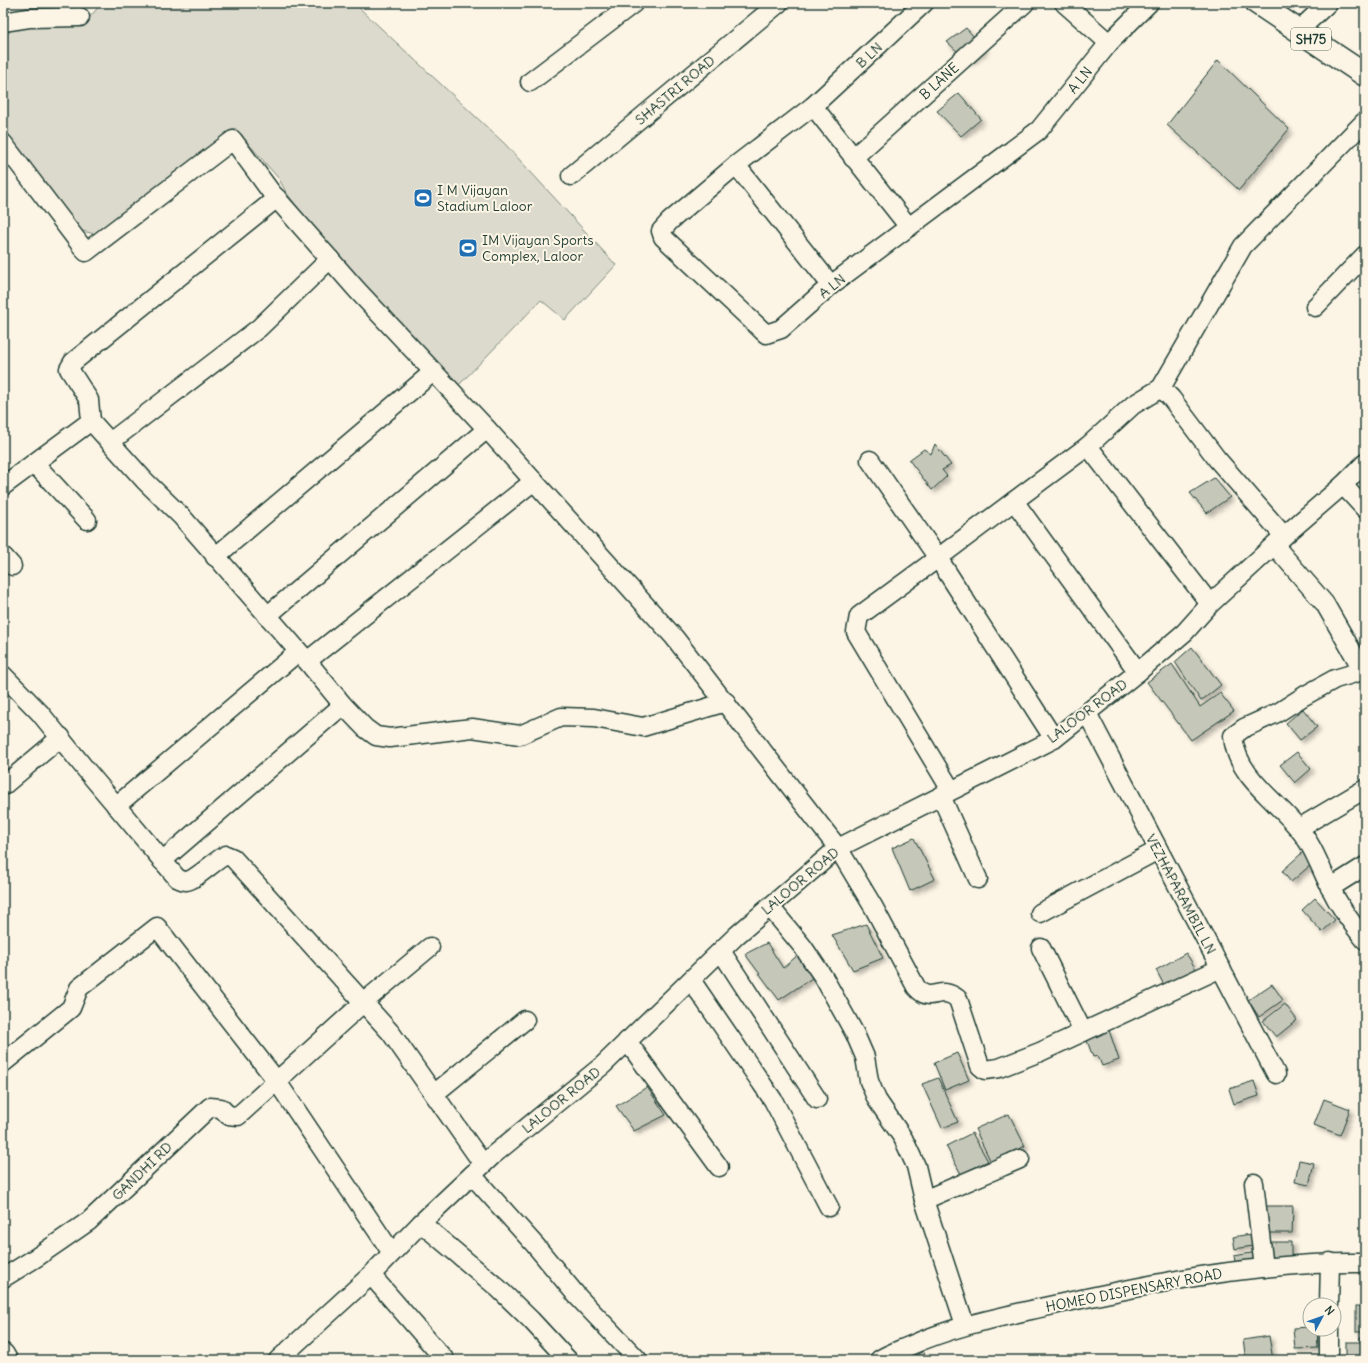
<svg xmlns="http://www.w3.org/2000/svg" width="1368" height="1363" font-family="Delius,sans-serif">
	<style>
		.green { fill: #dcdacc; stroke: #7e8c80 }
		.building { fill: #c5c7b9; stroke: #1f3d34; filter: url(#shadow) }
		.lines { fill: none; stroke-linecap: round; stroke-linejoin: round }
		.minor-casing { stroke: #1f3d34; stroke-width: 21 }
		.major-casing { stroke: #1f3d34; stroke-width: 25 }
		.minor { stroke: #fcf5e5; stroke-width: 18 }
		.major { stroke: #fcf5e5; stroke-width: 22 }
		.labels { text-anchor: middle; stroke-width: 4; stroke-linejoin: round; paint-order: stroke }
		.shield { fill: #fcf5e5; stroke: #617469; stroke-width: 1 }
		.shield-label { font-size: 13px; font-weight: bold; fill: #1f3d34 }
		.street-label { font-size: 14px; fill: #1f3d34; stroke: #fcf5e5 }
		.poi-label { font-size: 14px; fill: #1f3d34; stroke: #fcf5e5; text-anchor: start }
	</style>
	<defs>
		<filter id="shadow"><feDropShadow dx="3.5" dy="3.5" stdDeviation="2" flood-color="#0004"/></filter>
	</defs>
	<rect width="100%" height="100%" fill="#fcf5e5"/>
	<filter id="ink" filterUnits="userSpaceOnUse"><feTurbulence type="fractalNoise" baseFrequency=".025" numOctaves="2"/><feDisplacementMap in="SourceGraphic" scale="8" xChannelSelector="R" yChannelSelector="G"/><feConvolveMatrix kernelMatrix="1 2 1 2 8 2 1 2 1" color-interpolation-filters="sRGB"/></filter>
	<g filter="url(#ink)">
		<path class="green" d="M102,3h252l151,141 111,121 -51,55 -24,-20 -83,86 -141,-152 -31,-42 -7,-13 -44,-51 -97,76 -43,30 -13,-3 -79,-103v-89l14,-15 54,-1 11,3z"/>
		<g class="building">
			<path d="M966,28l19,21 -16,13 -22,-20z"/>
			<path d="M1218,60l71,69 -50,61 -72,-65z"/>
			<path d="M959,93l22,26 -20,17 -24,-25z"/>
			<path d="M935,444l16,21 -9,5 5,6 -15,14 -23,-30 15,-11 7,5z"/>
			<path d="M1214,478l16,19 -23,16 -17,-20z"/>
			<path d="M1192,647l29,38 -20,16 -26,-39z"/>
			<path d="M1172,664l28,43 20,-14 14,18 -43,29 -44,-58z"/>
			<path d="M1303,709l14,18 -17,13 -14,-17z"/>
			<path d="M1297,752l14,17 -16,14 -15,-18z"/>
			<path d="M914,838l21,41 -25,12 -18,-43z"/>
			<path d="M1303,852l10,11 -22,19 -9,-11z"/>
			<path d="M1315,898l20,22 -13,12 -20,-22z"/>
			<path d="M866,924l17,34 -30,12 -21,-35z"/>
			<path d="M767,943l16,25 16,-14 13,24 -33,22 -34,-46z"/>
			<path d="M1186,953l10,16 -31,18 -9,-17z"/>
			<path d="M1272,984l11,16 -24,17 -11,-17z"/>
			<path d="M1285,1004l12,16 -21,17 -13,-16z"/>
			<path d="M1109,1030l10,30 -17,6 -4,-10 -5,1 -7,-19z"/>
			<path d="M957,1053l12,27 -24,10 -11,-27z"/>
			<path d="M938,1078l20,44 -16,6 -20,-44z"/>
			<path d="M1254,1081l5,15 -25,8 -5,-15z"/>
			<path d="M647,1087l19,28 -32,16 -18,-25z"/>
			<path d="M1324,1099l26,10 -10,26 -26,-10z"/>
			<path d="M1009,1114l16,32 -34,16 -16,-33z"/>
			<path d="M972,1133l16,28 -27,13 -15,-28z"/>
			<path d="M1299,1160l15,3 -5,22 -14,-3z"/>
			<path d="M1266,1206h27l-1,27h-26z"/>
			<path d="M1256,1233l2,12 -23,4 -2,-12z"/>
			<path d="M1268,1242h23v19l-23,-1z"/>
			<path d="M1257,1252l2,11 -23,4 -2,-11z"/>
			<rect x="1356" y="1306" width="9" height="26"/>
			<path d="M1310,1327v2h7l1,19 -23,1 -2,-21z"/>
			<path d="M1269,1336l4,24h-27l-3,-20z"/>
			<path d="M1365,1336v24h-19v-18h14v-5z"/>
			<path d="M923,1351l5,9h-20z"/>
		</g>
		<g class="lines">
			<g class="minor-casing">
				<g id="minor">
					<path d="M924,3l-111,103 -77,59 -66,56 -9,10 2,6 103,97 15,-5 50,-44 208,-155 70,-87 40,-40"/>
					<path d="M1064,3l45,40"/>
					<path d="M3,22l26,-4 51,-1"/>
					<path d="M1298,31l30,-28"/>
					<path d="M530,82l104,-79"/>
					<path d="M813,106l96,121"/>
					<path d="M3,143l83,109 147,-112 38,52 86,98 130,139 187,208 164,211 36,60 42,79c16,19 23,-4 42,12l22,67 5,4 14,-2 41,-16 181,-84"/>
					<path d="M853,158l172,-155"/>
					<path d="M736,165l95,120"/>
					<path d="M571,176l208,-173"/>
					<path d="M277,198l-204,164 -4,7 20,31 2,21 54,60 37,36 125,144 36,44 22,23 11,8 14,2 82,-10 48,7 41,-18 33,1 49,9 83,-25"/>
					<path d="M1315,307l50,-52"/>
					<path d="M1161,388l82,-142 122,-125"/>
					<path d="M110,442l149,-114 71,-69"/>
					<path d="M1088,446l-74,55 124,171"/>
					<path d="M870,460l68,98 76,-57"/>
					<path d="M34,463l53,57"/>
					<path d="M1343,485l22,24"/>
					<path d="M3,486l88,-65"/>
					<path d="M1274,545l51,59 40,70"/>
					<path d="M3,556l9,10"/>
					<path d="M215,557l218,-185"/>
					<path d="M1210,604l-122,-158 45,-41 28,-17 10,10 46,61 67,77"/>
					<path d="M267,616l220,-187"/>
					<path d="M307,661l227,-180"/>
					<path d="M1362,671l-27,8 -31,17 -25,16 -35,16 -11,8c3,40 42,63 65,92 15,17 22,39 32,59 9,19 22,37 35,53"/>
					<path d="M3,675l37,38 47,58 90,107c2,1 6,3 9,3 10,-1 29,-21 40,-26l7,3 158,175 92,131"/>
					<path d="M1087,713l189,361"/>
					<path d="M3,786l58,-49"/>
					<path d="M951,790l-95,-158 3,-16 79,-58 116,181"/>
					<path d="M941,796l37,83"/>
					<path d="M116,806l182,-154"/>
					<path d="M1299,828l66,-39"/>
					<path d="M162,861l181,-156"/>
					<path d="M1330,888l35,-22"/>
					<path d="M770,907l33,40 21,31 31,56 10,23 4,24 8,19 26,38 13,28 8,34 41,125"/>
					<path d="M1040,913l118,-63"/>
					<path d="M1041,948l42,84"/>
					<path d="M721,951l96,148"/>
					<path d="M691,980l82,120 56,107"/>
					<path d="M627,1041l92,126"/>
					<path d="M3,1063l68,-55 8,-20 78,-61 119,153 116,173"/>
					<path d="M434,1094l91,-74"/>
					<path d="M472,1175l63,70 43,52 60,63"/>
					<path d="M1254,1183l10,85"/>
					<path d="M924,1200l96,-41"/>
					<path d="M421,1223l77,65 33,32 37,40"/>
					<path d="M371,1275l74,85"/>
					<path d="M3,1278l34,-21 52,-36 121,-114 11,1 7,7 10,1 126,-114 66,-55"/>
					<path d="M1329,1305l1,-43"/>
					<path d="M278,1360l93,-85 50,-52 71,-67 111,-91 134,-130 101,-87 216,-109 84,-67 47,-40 25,-28 74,-68 59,-51 22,-22"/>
					<path d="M879,1360c9,-6 21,-10 30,-14 41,-18 78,-26 122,-36 109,-24 221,-49 334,-47"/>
					<path d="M1329,1360v-31"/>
				</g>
			</g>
			<g class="major-casing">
				<g id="major">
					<path d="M1257,3l108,72"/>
					<path d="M3,1355l3,5"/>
				</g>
			</g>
			<use href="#minor" class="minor"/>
			<use href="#major" class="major"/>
		</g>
	</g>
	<defs>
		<g id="stadium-square" transform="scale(1)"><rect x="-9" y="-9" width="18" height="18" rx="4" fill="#1f6fb2" stroke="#fcf5e5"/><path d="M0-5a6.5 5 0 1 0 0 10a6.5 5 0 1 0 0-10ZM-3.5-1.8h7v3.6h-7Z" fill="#fff"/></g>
	</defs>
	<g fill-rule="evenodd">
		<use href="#stadium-square" x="423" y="198"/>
		<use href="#stadium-square" x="468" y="248"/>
	</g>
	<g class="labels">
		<rect class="shield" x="1291" y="28" width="40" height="22" rx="3"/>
		<g class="shield-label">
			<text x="1311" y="44">SH75</text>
		</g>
		<g class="street-label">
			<text transform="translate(869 55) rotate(-43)" y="5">B LN</text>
			<text transform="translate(1080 80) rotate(-51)" y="5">A LN</text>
			<text transform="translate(939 81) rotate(-42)" y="5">B LANE</text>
			<text transform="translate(675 90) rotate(-40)" y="5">SHASTRI ROAD</text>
			<text transform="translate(832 286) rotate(-39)" y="5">A LN</text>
			<text transform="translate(1087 711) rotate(-37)" y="5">LALOOR ROAD</text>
			<text transform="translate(800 881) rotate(-40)" y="5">LALOOR ROAD</text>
			<text transform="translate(1181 894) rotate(62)" y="5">VEZHAPARAMBIL LN</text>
			<text transform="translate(561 1100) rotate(-39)" y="5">LALOOR ROAD</text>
			<text transform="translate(142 1171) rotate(-44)" y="5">GANDHI RD</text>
			<text transform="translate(1134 1290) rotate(-11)" y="5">HOMEO DISPENSARY ROAD</text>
		</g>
		<g class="poi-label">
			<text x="437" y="195">I M Vijayan<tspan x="437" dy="16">Stadium Laloor</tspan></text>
			<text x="482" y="245">IM Vijayan Sports<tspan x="482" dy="16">Complex, Laloor</tspan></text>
		</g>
	</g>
	<rect width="1368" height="1363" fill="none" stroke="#fcf5e5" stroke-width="16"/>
	<rect x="8" y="8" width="1352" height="1347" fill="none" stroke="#1f3d34" stroke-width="1.5" filter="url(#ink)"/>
	<g transform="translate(1322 1317) rotate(49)"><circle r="19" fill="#fcf5e5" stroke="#a4ab9e"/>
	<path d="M0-3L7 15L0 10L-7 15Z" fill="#1f6fb2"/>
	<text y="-6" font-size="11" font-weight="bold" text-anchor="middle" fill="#1f3d34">N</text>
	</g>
</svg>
